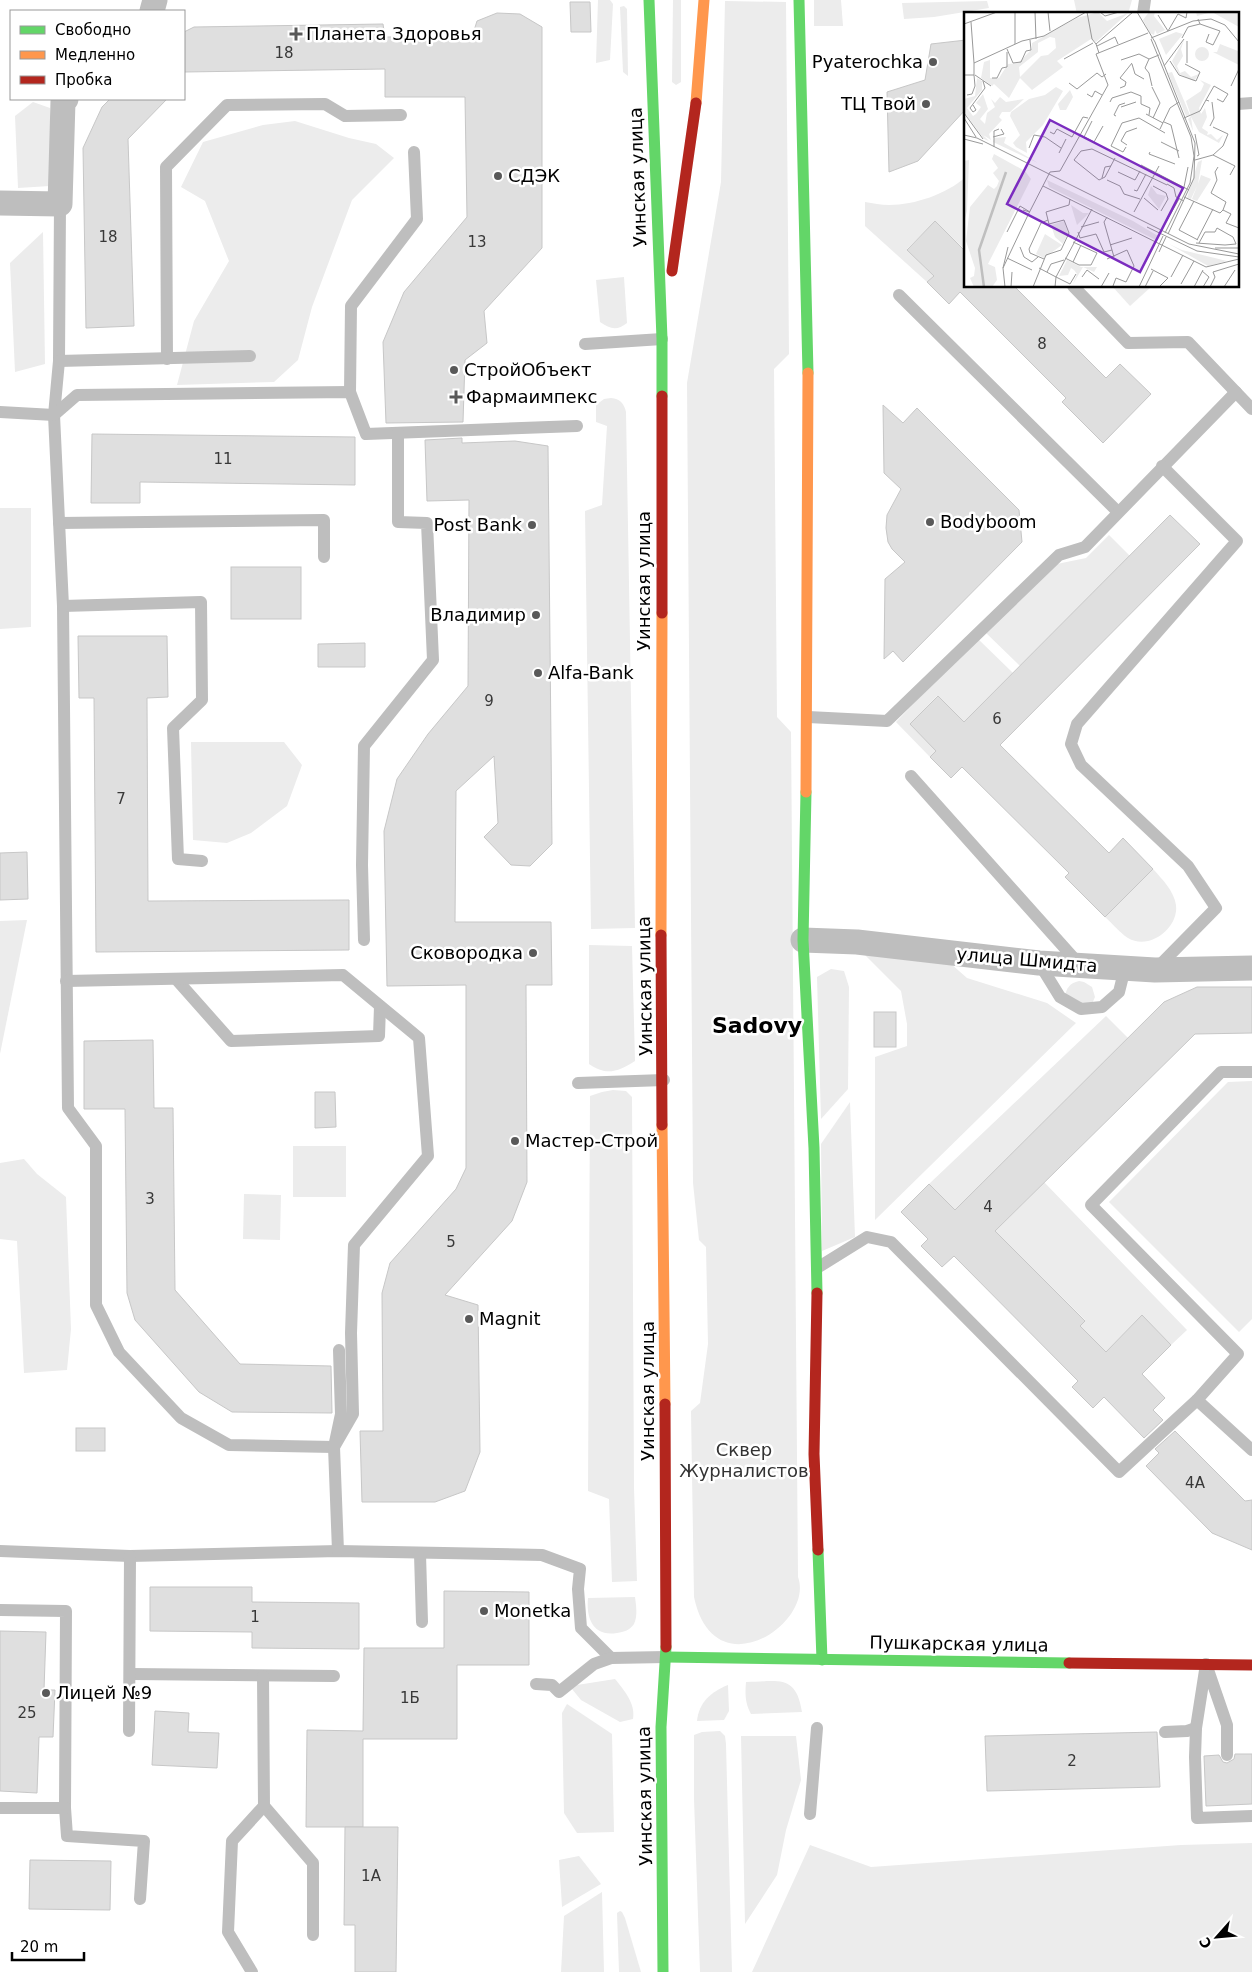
<svg xmlns="http://www.w3.org/2000/svg" width="1252" height="1972" font-family="'DejaVu Sans',sans-serif">
	<style>
		.green { fill: #ececec }
		.building { fill: #dfdfdf; stroke: #c7c7c7 }
		.lines { fill: none; stroke-linecap: round; stroke-linejoin: round }
		.lane { stroke: #bebebe; stroke-width: 12 }
		.street { stroke: #bebebe; stroke-width: 25 }
		.fast { stroke: #63d668; stroke-width: 11 }
		.slow { stroke: #ff974d; stroke-width: 11 }
		.jam { stroke: #b3261e; stroke-width: 11 }
		.poi-dot { fill: #595959; stroke: #fff; stroke-width: 2 }
		.labels { text-anchor: middle; stroke-width: 5; stroke-linejoin: round; paint-order: stroke }
		.number-label { font-size: 15px; fill: #383838 }
		.poi-label { font-size: 18px; fill: #000; stroke: #fff; text-anchor: start }
		.street-label { font-size: 18px; fill: #000; stroke: #fff }
		.park-label { font-size: 18px; fill: #333; stroke: #fff }
		.district-label { font-size: 22px; font-weight: bold; fill: #000; stroke: #fff }
		.inset-river { fill: none; stroke: #bfbfbf; stroke-width: 2.5 }
		.inset-road { fill: none; stroke: #999; stroke-width: 1 }
		.view { fill: #7b2cbf; fill-opacity: 0.15; stroke: #7b2cbf; stroke-width: 2.5 }
		.inset-edge { fill: none; stroke: #000; stroke-width: 2.5 }
	</style>
	<rect width="100%" height="100%" fill="#fff"/>
	<g class="green">
		<path d="M598,0h12l3,4 -3,56 -14,3z"/>
		<path d="M673,0h8v82l-5,3 -4,-3z"/>
		<path d="M814,0h27l2,26h-29z"/>
		<path d="M1074,0h58l-4,14h-51z"/>
		<path d="M725,1l61,1 3,352 -15,15 3,348 14,15 7,845c17,46 -84,114 -104,20l-3,-186 9,-8 8,-59 -2,-97 -7,-7 -6,-57 -6,-800 34,-201z"/>
		<path d="M987,1l2,7 -55,9 -30,2 -2,-16z"/>
		<path d="M624,6l3,3 1,67 -5,-4 -3,-65z"/>
		<path d="M33,102l17,6v78l-32,2 -3,-72z"/>
		<path d="M295,121l54,17 27,6 18,14 -42,42 -40,107 -14,53 -24,22 -97,3 17,-64 35,-60 -24,-60 -24,-14 22,-45 60,-17z"/>
		<path d="M966,177v66l-4,4 -27,-26 -28,28 27,27 -7,6 -62,-56v-24c8,1 16,3 24,3 26,0 57,-11 77,-28z"/>
		<path d="M43,232l2,132 -30,8 -5,-109z"/>
		<path d="M624,277l3,46c-10,8 -17,6 -27,-1l-4,-42z"/>
		<path d="M1112,286h40l-22,20z"/>
		<path d="M611,398c9,1 13,5 15,14l9,516 -44,1 -6,-418 17,-6 5,-79 -11,-4v-17l8,-6z"/>
		<path d="M0,508h31v119l-31,2z"/>
		<path d="M1109,535l21,21 -110,110 -36,-35 68,-66 34,-7z"/>
		<path d="M977,638l36,35 -49,49 -27,-26 -27,28 26,27 -6,6 -34,-35z"/>
		<path d="M191,742h93l18,23 -15,41 -36,27 -24,10 -34,-3z"/>
		<path d="M1153,869c9,10 21,22 23,36 3,23 -27,46 -48,33 -8,-5 -15,-14 -23,-21z"/>
		<path d="M27,920l-27,134v-133z"/>
		<path d="M589,945l43,1 3,115c-17,11 -29,15 -46,3z"/>
		<path d="M864,954l86,9 17,15 80,25 29,20 -201,197v-163l32,-11v-22l-6,-33z"/>
		<path d="M831,969l13,2 5,16 -1,102 -27,30 -4,-142z"/>
		<path d="M1079,981l5,1 8,5 3,10 -4,9 -26,-9c1,-9 5,-14 14,-16z"/>
		<path d="M1106,1016l22,22 -173,172 -26,-26z"/>
		<path d="M1252,1081v238l-13,13 -130,-130 119,-120z"/>
		<path d="M613,1090l13,1 6,6 2,391 3,93 -25,1 -3,-83 -21,-8 2,-395 12,-4z"/>
		<path d="M850,1102l5,135 -33,14 -1,-107z"/>
		<rect x="293" y="1146" width="53" height="51"/>
		<path d="M24,1159l13,15 29,23 5,132 -4,41 -43,3 -7,-132 -17,-2v-76z"/>
		<path d="M1044,1182l143,148 -16,15 -29,-30 -36,37 -26,-26 5,-6 -67,-66 -26,-20z"/>
		<path d="M244,1194l37,1 -1,45 -37,-1z"/>
		<path d="M635,1597c1,8 3,19 -1,27 -4,6 -10,8 -17,9 -24,4 -31,-15 -29,-35z"/>
		<path d="M615,1679c9,11 21,25 18,40l-13,3 -39,-22 -9,-11 5,-4z"/>
		<path d="M746,1682c31,0 50,-9 56,30l-51,2c-6,-11 -6,-20 -5,-32z"/>
		<path d="M728,1685l1,26 -5,9 -27,1c2,-19 14,-29 31,-36z"/>
		<path d="M567,1704l45,30 2,98 -37,1 -13,-20 -2,-100z"/>
		<path d="M720,1731l5,5 1,8 6,228h-32l-6,-173v-64l8,-3z"/>
		<path d="M741,1736h55l5,44 -15,50 -9,45 -32,49z"/>
		<path d="M1252,1843v129h-500l58,-127 61,22 310,-22z"/>
		<path d="M579,1856l22,28 -39,23 -3,-47z"/>
		<path d="M602,1892l2,80h-43l3,-56z"/>
		<path d="M620,1911l2,1 3,6 16,54h-22l-2,-59z"/>
	</g>
	<g class="building">
		<path d="M570,2h20l1,30h-20z"/>
		<path d="M497,13l23,1 22,13v221l-58,63 3,32 -22,17 -2,62 -77,1 -3,-81 21,-50 63,-75 -2,-120h-80v-28l-201,3v-40l10,-5 189,-3 2,13h87l5,-16z"/>
		<path d="M966,40v69l-48,52 -29,11 -2,-80 38,-12 6,-36z"/>
		<path d="M110,99h57l-39,40 6,187 -48,2 -3,-180 19,-41z"/>
		<path d="M935,221l31,31v34h48l92,92 14,-14 31,30 -48,49 -41,-41 4,-4 -106,-106 -11,12 -22,-22 7,-6 -27,-26z"/>
		<path d="M883,405l20,18 14,-15 102,102 3,32 -119,120 -10,-11 -9,8 1,-80 20,-17 -13,-13 -4,-7 -2,-14 1,-13 14,-26 -17,-16z"/>
		<path d="M92,434l263,3v48l-215,-3v21h-49z"/>
		<path d="M462,438v5l53,-2 33,5 4,398 -22,22 -19,-1 -27,-28 14,-14 -4,-67 -38,35 -1,131h96l1,63h-26l1,197 -15,39 -67,74 33,10 2,147 -15,39 -30,11h-73l-2,-71h23l-1,-138 8,-30 66,-74 10,-21v-183l-79,1 -3,-155 13,-52 31,-45 40,-48 1,-186 -42,1 -2,-61z"/>
		<path d="M1170,515l30,29 -200,201 109,108 14,-15 30,31 -48,48 -40,-40 4,-4 -107,-106 -11,11 -21,-21 6,-6 -26,-27 28,-28 26,26z"/>
		<rect x="231" y="567" width="70" height="52"/>
		<path d="M78,636h89l1,61 -21,1 1,203 201,-1v50l-253,2 -2,-254h-15z"/>
		<path d="M365,643v24h-47v-23z"/>
		<path d="M27,852l1,47 -28,1v-47z"/>
		<path d="M1197,987h55v46l-57,1 -200,197 90,90 -5,5 26,26 36,-37 29,30 -29,29 23,24 -12,12 10,10 -19,18 -40,-41 -11,11 -21,-21 6,-6 -124,-125 -12,11 -21,-21 7,-7 -27,-27 28,-28 26,26 209,-208z"/>
		<rect x="874" y="1012" width="22" height="35"/>
		<path d="M153,1040l1,68h19l2,182 65,74 91,2 1,47 -100,-1 -33,-20 -64,-72 -8,-27 -2,-184h-41v-68z"/>
		<path d="M315,1092h20l1,35 -21,1z"/>
		<rect x="76" y="1428" width="29" height="23"/>
		<path d="M1175,1431l70,70 7,-1v50l-40,-17 -66,-67 13,-13 -4,-4z"/>
		<path d="M150,1587h102v15l107,1v46l-107,-1v-16l-102,-1z"/>
		<path d="M444,1591l85,1v73h-72v74h-94v88h-57l1,-97 56,1 1,-83h80z"/>
		<path d="M0,1631l46,1 -2,58h11l-2,47h-14l-2,56 -37,-2z"/>
		<path d="M155,1711l34,2 -1,19 31,1 -2,35 -65,-3z"/>
		<path d="M1157,1732l3,55 -173,4 -2,-55z"/>
		<path d="M1235,1754h17v50l-46,2 -2,-50 15,-1 4,7 4,1 7,-4z"/>
		<path d="M345,1827h53l-2,145h-41v-47h-11z"/>
		<path d="M30,1860l81,1 -1,49 -81,-1z"/>
	</g>
	<g class="lines">
		<g class="lane">
			<path d="M1143,14l2,-14"/>
			<path d="M1238,104l14,-1"/>
			<path d="M60,204l-1,157 -5,54 9,191 5,502 28,38v159l23,47 62,66 48,27 105,2"/>
			<path d="M1073,286l55,57 60,-1 64,67"/>
			<path d="M899,295l219,217"/>
			<path d="M585,344l77,-5"/>
			<path d="M167,359l-1,-192 61,-62 98,-1 20,12 56,-1"/>
			<path d="M59,361l191,-5"/>
			<path d="M350,392l1,-86 66,-87 -3,-67"/>
			<path d="M0,412l54,3 23,-20 273,-3 16,42 211,-8"/>
			<path d="M59,523l265,-3v37"/>
			<path d="M63,606l138,-4 1,98 -29,28 5,131 24,2"/>
			<path d="M808,717l79,4 172,-166 26,-8 151,-155"/>
			<path d="M911,776l168,188"/>
			<path d="M364,940l-2,-75 2,-119 69,-86 -6,-137 -29,-1v-89"/>
			<path d="M1039,963l21,34 21,12 21,-2 17,-15 6,-24"/>
			<path d="M1155,970l61,-62 -28,-42 -107,-101 -10,-21 6,-20 160,-183 -75,-75"/>
			<path d="M176,979l55,62 148,-5 1,-30"/>
			<path d="M66,981l277,-6 76,63 9,118 -74,89 -3,88 2,81 -19,33"/>
			<path d="M578,1083l86,-3"/>
			<path d="M817,1268l50,-31 24,5 228,230 78,-72 41,-46 -147,-149 130,-133h31"/>
			<path d="M1197,1400l55,50"/>
			<path d="M0,1551l130,5 208,-5 204,4 38,14 -2,20 3,39 30,30 55,-1"/>
			<path d="M338,1551l-4,-104 7,-33 -2,-64"/>
			<path d="M420,1554l2,68"/>
			<path d="M0,1610l66,1 -1,197 2,28 77,5 -4,58"/>
			<path d="M131,1674l203,2"/>
			<path d="M536,1684l16,1 7,7 35,-28 17,-6"/>
			<path d="M129,1731l1,-175"/>
			<path d="M1165,1732l22,-1 9,-3"/>
			<path d="M1227,1755v-30l-21,-61 -10,64 -1,29 2,61 55,-2"/>
			<path d="M264,1806l49,57v72"/>
			<path d="M0,1808h65"/>
			<path d="M810,1814l7,-86"/>
			<path d="M252,1972l-24,-40 4,-91 32,-35 -1,-130"/>
		</g>
		<g class="street">
			<path d="M152,11l3,-11"/>
			<path d="M0,203l60,1 3,-103 3,-2"/>
			<path d="M803,940l54,2 182,21 116,7 97,-2"/>
		</g>
		<g class="fast">
			<path d="M649,0l13,339v57"/>
			<path d="M799,0l9,373"/>
			<path d="M806,792l-3,148 11,208 3,145"/>
			<path d="M818,1550l4,110"/>
			<path d="M666,1657l403,6"/>
			<path d="M663,1972l-2,-245 5,-80"/>
		</g>
		<g class="slow">
			<path d="M696,103l8,-103"/>
			<path d="M806,792l2,-419"/>
			<path d="M661,935l1,-322"/>
			<path d="M662,1125l3,279"/>
		</g>
		<g class="jam">
			<path d="M672,271l24,-168"/>
			<path d="M662,613v-217"/>
			<path d="M661,935l1,190"/>
			<path d="M817,1293l-3,161 4,96"/>
			<path d="M665,1404l1,243"/>
			<path d="M1069,1663l183,2"/>
		</g>
	</g>
	<g class="poi-dot">
		<path d="M293.5 26.5h5v5h5v5h-5v5h-5v-5h-5v-5h5z"/>
		<circle cx="933" cy="62" r="5"/>
		<circle cx="926" cy="104" r="5"/>
		<circle cx="498" cy="176" r="5"/>
		<circle cx="454" cy="370" r="5"/>
		<path d="M453.5 389.5h5v5h5v5h-5v5h-5v-5h-5v-5h5z"/>
		<circle cx="930" cy="522" r="5"/>
		<circle cx="532" cy="525" r="5"/>
		<circle cx="536" cy="615" r="5"/>
		<circle cx="538" cy="673" r="5"/>
		<circle cx="533" cy="953" r="5"/>
		<circle cx="515" cy="1141" r="5"/>
		<circle cx="469" cy="1319" r="5"/>
		<circle cx="484" cy="1611" r="5"/>
		<circle cx="46" cy="1693" r="5"/>
	</g>
	<g class="labels">
		<g class="number-label">
			<text x="284" y="58">18</text>
			<text x="108" y="242">18</text>
			<text x="477" y="247">13</text>
			<text x="1042" y="349">8</text>
			<text x="223" y="464">11</text>
			<text x="489" y="706">9</text>
			<text x="997" y="724">6</text>
			<text x="121" y="804">7</text>
			<text x="150" y="1204">3</text>
			<text x="988" y="1212">4</text>
			<text x="451" y="1247">5</text>
			<text x="1195" y="1488">4А</text>
			<text x="255" y="1622">1</text>
			<text x="410" y="1703">1Б</text>
			<text x="27" y="1718">25</text>
			<text x="1072" y="1766">2</text>
			<text x="371" y="1881">1А</text>
		</g>
		<g class="poi-label">
			<text x="306" y="40">Планета Здоровья</text>
			<text x="923" y="68" text-anchor="end">Pyaterochka</text>
			<text x="916" y="110" text-anchor="end">ТЦ Твой</text>
			<text x="508" y="182">СДЭК</text>
			<text x="464" y="376">СтройОбъект</text>
			<text x="466" y="403">Фармаимпекс</text>
			<text x="940" y="528">Bodyboom</text>
			<text x="522" y="531" text-anchor="end">Post Bank</text>
			<text x="526" y="621" text-anchor="end">Владимир</text>
			<text x="548" y="679">Alfa-Bank</text>
			<text x="523" y="959" text-anchor="end">Сковородка</text>
			<text x="525" y="1147">Мастер-Строй</text>
			<text x="479" y="1325">Magnit</text>
			<text x="494" y="1617">Monetka</text>
			<text x="56" y="1699">Лицей №9</text>
		</g>
		<g class="street-label">
			<text transform="translate(638 177) rotate(-92)" y="6">Уинская улица</text>
			<text transform="translate(644 581) rotate(-90)" y="6">Уинская улица</text>
			<text transform="translate(1027 960) rotate(5)" y="6">улица Шмидта</text>
			<text transform="translate(645 986) rotate(-91)" y="6">Уинская улица</text>
			<text transform="translate(648 1391) rotate(-90)" y="6">Уинская улица</text>
			<text transform="translate(959 1644) rotate(1)" y="6">Пушкарская улица</text>
			<text transform="translate(645 1796) rotate(-91)" y="6">Уинская улица</text>
		</g>
		<g class="park-label">
			<text x="744" y="1456">Сквер<tspan x="744" dy="21">Журналистов</tspan></text>
		</g>
		<g class="district-label">
			<text x="757" y="1033">Sadovy</text>
		</g>
	</g>
	<g transform="translate(964 12)">
		<rect width="275" height="275" fill="#fff"/>
		<path d="M134,0l9,9 21,-8 -32,29 -5,-3 -34,22 6,6 -31,23 -12,-12 -11,20 -15,-14 -2,2 -11,-8 3,-16 6,-2v18h9l9,-14 10,-1 14,-14v-6l45,-25zM86,25l5,1 1,10 -8,7 -7,1 -21,21 -1,-10 19,-15v-9zM185,0h6l-1,4 11,14 -8,4 -2,-4 -1,5 -4,-2 -7,-13zM232,0h43v15l-27,-15 -15,4zM212,20l7,2 -17,21 -7,-16zM220,28l-3,9 2,7 -6,10 3,7 5,-2 6,6 8,-3 -5,7 -15,-7 -7,-13zM256,32l18,7 1,14 -26,-13h4zM231 42a7 7 0 1 1 14 0a7 7 0 1 1-14 0ZM208,60l18,43 -4,1 -18,-43zM13,66l5,3v9l-15,18 6,8 3,-2 5,-7 -5,-4 7,-9 5,15 -8,10 5,5 2,-11 8,-6 -4,-8 4,4 5,-6 6,5 18,-3 -14,13h-8l-3,5 3,3 -13,14 2,6 -8,-5 6,6 -5,-2 -20,-27v-13l11,-3zM236,68l11,5 -12,23 2,6 4,-6 2,9 -5,11 6,4 -1,3 4,-1 6,6 6,-5 -4,8 -20,-11 -8,-15 2,14 -5,-12 3,-3 -5,-15 15,-10 3,-7zM92,75l7,4 -20,34 -17,17 1,11 -11,-6 -3,-4 7,-8 -10,-19 1,-4 18,-13 16,-4zM106,78l3,7 -7,13h-6l-2,-6zM42,125l-2,6 34,20 -45,-21 1,-4zM30,142l31,17 6,8 -43,85 7,3 2,13 -5,7h-18l-4,-9 4,-2 1,-8 -9,-27 4,-34 18,-22 6,4 3,-3 2,-5 -6,-8 5,-5 -6,-9zM5,148l-2,51 -3,12v-62zM238,148l-4,24 3,-9 10,4 -14,22 -5,-2 5,-13 -6,13 -4,-1 11,-36zM83,168l86,41 25,15 -2,4 -107,-53zM187,174l6,8 9,2 -7,13 -11,-14zM107,193l12,8h6l-12,12zM100,209l4,12 -5,11 -8,-7 -4,-12zM81,222l17,11 -18,13 -8,-4zM205,232l13,6 45,11 -19,5zM103,248l14,7h16l-3,5 -11,-5 -10,17 4,-10 -3,-4 -3,-2 -3,7 -9,1z" fill="#ececec" fill-rule="evenodd"/>
		<path class="inset-river" d="M20,275l-5,-37 27,-78"/>
		<path class="inset-road" d="M71,0l1,27M84,0l2,19M123,0l5,27 4,5M136,0l5,4 14,-4M173,0l18,30 40,101 -1,35 -26,56M194,3l10,16 10,-17 8,4 1,-6M234,7l2,5 20,7 -7,14 -7,-3 3,-8M7,10l3,41M0,12l33,-12M187,26l42,-17 18,-2 14,6 14,17M218,26l6,-11 12,-3M187,27l40,98 3,19 -4,27 -25,50M51,32v-32M133,34l18,-9 3,7M43,37l6,14 8,-1 5,-11 5,-1 -1,-10M135,41l-3,-9 37,-32M100,47l29,-16M157,48l18,-6 10,5M206,49l9,14 17,6 4,-9 -15,-8M223,51v-22M168,52l3,10 9,5M200,54l20,-27M0,63h10v-12l48,-22 22,-5 42,-24M11,63l16,11M28,66h5l5,-10 5,-1v-15M105,71l8,6 20,-16 5,4 4,-3M188,74l-3,-13 -4,-5 4,-9 10,-4M267,74l8,-17M188,75l8,16 -7,15M156,76l5,-2 1,-4 -6,-4 12,-15M123,82l5,3 3,-6 7,4M3,83l5,-1 3,-8 -1,-11M242,88l8,-14 14,8 -5,8 -6,-3M146,90l2,-4 19,-6 10,4v8l9,4 -1,7M9,93l3,5 -3,2 -3,-4 15,-20 -2,-7M157,95l15,-5M0,101l19,26M182,102l17,9M152,104l-2,-1 5,-10 6,-2M0,106l12,19M220,106l16,-7 6,-11 3,1M200,110l7,3 8,33M246,114l4,-8 -2,-16M196,117l10,-21 9,-6M86,120l4,2 3,-5 15,8 11,-20 5,1M115,122l15,8 9,-16M231,122l4,21 -2,1M0,123l13,3 212,106 50,10M29,125l11,-3 -3,-5M120,125l8,-16M0,127l19,5M197,130l18,9M163,133l-6,-4 5,-9 11,-4M30,135v-16l5,-2M162,135l-3,5 -12,-6 11,-23 17,-5 26,15M65,136l5,-13 11,2 16,11M186,140l-1,2 26,10M95,141l7,-14M249,143l22,11 -5,9M110,148l7,-9 11,-2 75,36M110,148l25,20 6,-3 10,-19M231,148l18,-5 10,-9 5,-12 -15,-7M177,153l48,25M154,160l17,8 5,-9M138,166l3,-11 6,-1M143,168l13,6 4,8 16,5M203,172l7,4 2,9 8,4M79,174l163,81 33,-8M189,174l13,7 2,6 -7,12M220,175l4,-20M170,178l3,1 9,-17M220,185l36,16 3,-3 3,-8 -15,-9 6,-13 -2,-8 3,-5M180,186l14,12M230,189l-15,29 19,10M259,198l8,4 -5,9 13,5M170,200l25,-46M143,205l-3,5 10,35M202,210l13,-23M117,215l18,-5M183,215l50,24 42,6M43,220l13,-26 10,6 -7,-2M114,220l2,6 16,-4 8,18 8,-2M233,228l16,-31M232,231l29,2 11,-1 -3,-7 -16,-9 -2,4h-10l-6,11M146,233l22,-7M56,235l4,10 8,5 6,-5M251,236h24M195,240l7,-15M43,246l25,12M101,246l14,7h12l6,-12 -24,-11M80,247l-14,-6 -1,-4 12,-26 7,-3M143,247l20,-9 7,16 -8,16 -10,-4 -3,8M109,250l8,-17M39,256l5,-21M75,256l17,9 36,-68M187,257l17,9 -9,9M238,259l7,6 -6,10M83,260l4,-8 13,-4M249,260l26,-8M118,265l5,-7 12,9M207,265l12,-22M217,272l13,-23M41,275l-2,-19 25,-53 22,-43 10,-1 48,-86 -12,-31 52,-21M47,275l1,-15M69,275l13,-32 15,-5 8,-17 -5,-13 -15,4 -3,-12 23,-7 1,-6M91,275l1,-10 14,7 6,-10M137,275l8,-14M175,275l24,-51M181,275l8,-16M230,275l9,-17M246,275l5,-10 -2,-5M260,275l11,-17"/>
		<path class="view" d="M86,108l133,68 -43,84 -133,-68z"/>
		<rect width="275" height="275" class="inset-edge"/>
	</g>
	<rect x="10" y="10" width="175" height="90" fill="#ffffff" stroke="#999999"/>
	<rect x="20" y="26" width="25" height="8" fill="#63d668" stroke="#999999"/>
	<text x="55" y="35" font-size="15" fill="#000000">Свободно</text>
	<rect x="20" y="51" width="25" height="8" fill="#ff974d" stroke="#999999"/>
	<text x="55" y="60" font-size="15" fill="#000000">Медленно</text>
	<rect x="20" y="76" width="25" height="8" fill="#b3261e" stroke="#999999"/>
	<text x="55" y="85" font-size="15" fill="#000000">Пробка</text>
	<g transform="translate(1217 1937) rotate(243)" stroke="#ffffff" stroke-width="4" paint-order="stroke">
	<path d="M0-4L9 19L0 12L-9 19Z" fill="#000000"/>
	<text y="-8" font-size="14" font-weight="bold" text-anchor="middle" fill="#000000">С</text>
	</g>
	<path d="M12 1952v8h72v-8" fill="none" stroke="#000000" stroke-width="2.5"/>
	<text x="20" y="1952" font-size="15" fill="#000000" stroke="#ffffff" stroke-width="4" paint-order="stroke">20 m</text>
</svg>
